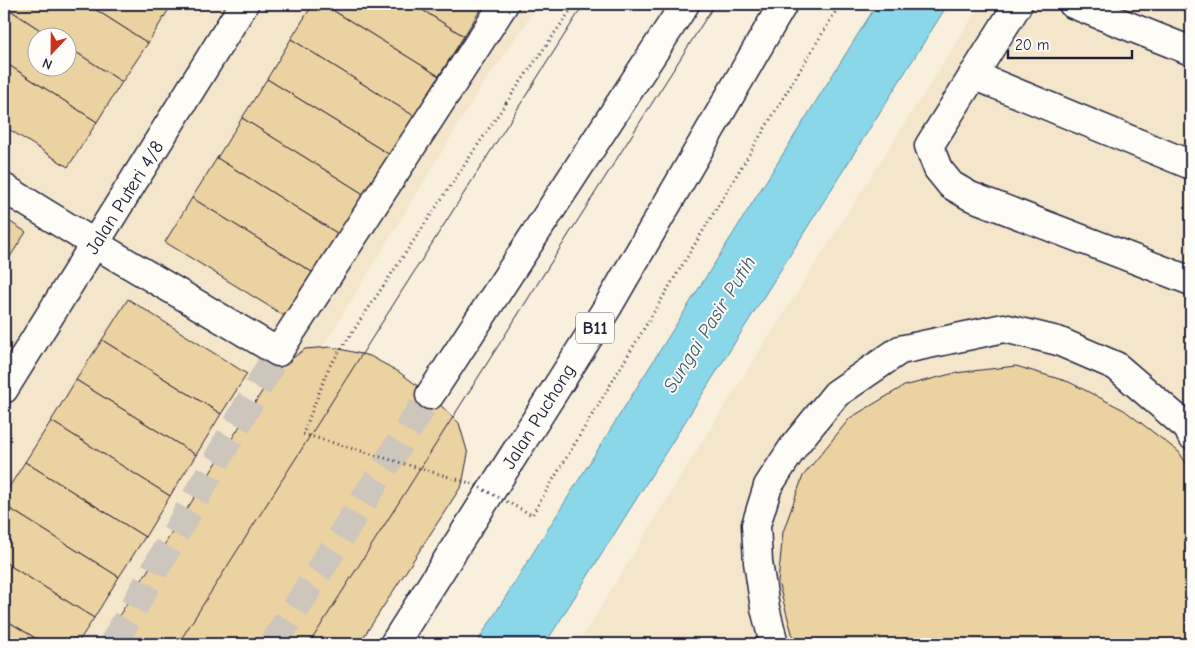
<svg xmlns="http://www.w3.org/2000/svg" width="1195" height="648" font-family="'Comic Neue',sans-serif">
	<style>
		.built { fill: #f4e6cb; fill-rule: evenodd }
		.water { fill: #8bd7ea; stroke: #618fa4 }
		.building { fill: #ebd2a1; stroke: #22223b }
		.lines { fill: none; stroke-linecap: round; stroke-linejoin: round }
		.minor-tunnel { stroke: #cdc6bd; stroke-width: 28; stroke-dasharray: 28 14; stroke-linecap: butt }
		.major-tunnel { stroke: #cdc6bd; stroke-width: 28; stroke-dasharray: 28 14; stroke-linecap: butt }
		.minor-casing { stroke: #22223b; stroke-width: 31 }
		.major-casing { stroke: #22223b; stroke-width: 31 }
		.path { stroke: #22223b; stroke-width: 3; stroke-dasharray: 1 4; stroke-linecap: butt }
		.minor { stroke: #fdfcf7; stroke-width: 28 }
		.major { stroke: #fdfcf7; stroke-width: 28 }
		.tram { stroke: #22223b; stroke-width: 1 }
		.path-bridge { stroke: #22223b; stroke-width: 3; stroke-dasharray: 1 4; stroke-linecap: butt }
		.labels { text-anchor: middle; stroke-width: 4; stroke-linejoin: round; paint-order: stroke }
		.shield { fill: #fdfcf7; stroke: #646373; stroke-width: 1 }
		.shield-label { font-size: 18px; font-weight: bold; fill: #22223b }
		.street-label { font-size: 19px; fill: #22223b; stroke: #fdfcf7 }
		.water-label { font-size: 20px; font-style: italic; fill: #425870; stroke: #fdfcf7 }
	</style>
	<rect width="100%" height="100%" fill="#f8efdd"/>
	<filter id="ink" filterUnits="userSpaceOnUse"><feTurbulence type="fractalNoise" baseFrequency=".02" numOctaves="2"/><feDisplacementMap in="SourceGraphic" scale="10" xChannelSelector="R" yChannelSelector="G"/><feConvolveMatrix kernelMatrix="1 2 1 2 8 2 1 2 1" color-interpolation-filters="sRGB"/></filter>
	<g filter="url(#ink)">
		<g class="built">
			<path d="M4,4h535l-62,90 -335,550h-138zM38,38h30v30h-30z"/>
			<path d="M981,4h210v640h-613l132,-215z"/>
		</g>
		<path class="water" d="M877,4h71l-403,640h-69z"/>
		<g class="building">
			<path d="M4,4h83l61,39 -26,39 -54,-35v-9h-16l-48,-32z"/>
			<path d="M87,4h85l-24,39z"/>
			<path d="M313,4h10l116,72 -25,40 -123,-77z"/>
			<path d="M323,4h90l51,32 -25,40z"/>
			<path d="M413,4h71l-20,32z"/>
			<path d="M4,6l48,32h-14v30h30v-21l54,35 -25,40 -93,-60z"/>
			<path d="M291,39l123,77 -24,39 -123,-76z"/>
			<path d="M4,62l93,60 -29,45 -64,-41z"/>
			<path d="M267,79l123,76 -25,40 -123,-77z"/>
			<path d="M242,118l123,77 -25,40 -123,-77z"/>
			<path d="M217,158l123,77 -25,39 -123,-76z"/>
			<path d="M192,198l123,76 -27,44 -123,-76z"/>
			<path d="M4,218l22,14 -22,34z"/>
			<path d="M128,299l119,75 -26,40 -119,-74z"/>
			<path d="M102,340l119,74 -25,41 -120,-75z"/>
			<path d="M331,347l39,9 29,16 31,23 29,28 9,31 -6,31 -103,159h-258l174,-273 30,-22z"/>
			<path d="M1016,366l53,16 55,28 55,42 12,19v173h-396l-17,-62 5,-50 20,-56 47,-58 54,-32 51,-13z"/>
			<path d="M76,380l120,75 -26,41 -119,-75z"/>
			<path d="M51,421l119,75 -25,41 -120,-75z"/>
			<path d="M25,462l120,75 -26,40 -115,-72v-10z"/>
			<path d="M4,505l115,72 -25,41 -90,-56z"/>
			<path d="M4,562l90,56 -17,26h-32l-41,-25z"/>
			<path d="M4,619l41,25h-41z"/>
		</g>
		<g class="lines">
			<path class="minor-tunnel" d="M113,644l165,-292"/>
			<path class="major-tunnel" d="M273,644l157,-249"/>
			<g class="minor-casing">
				<g id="minor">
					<path d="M1018,4l-89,142 9,23 13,16 19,11 221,85"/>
					<path d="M1073,4l118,47"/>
					<path d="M973,75l218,90"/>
					<path d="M4,188l91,56 183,108 226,-348"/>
					<path d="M4,389l240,-385"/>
					<path d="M774,644l-9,-36 -7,-46 -2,-37 12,-39 26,-40 42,-52 64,-44 104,-22 54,13 58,25 72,62 3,7"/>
				</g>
			</g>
			<g class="major-casing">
				<g id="major">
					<path d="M430,395l255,-391"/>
					<path d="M394,644l213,-336 176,-304"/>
				</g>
			</g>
			<g class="path">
				<path d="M506,103l69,-99"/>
				<path d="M669,287l171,-283"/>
			</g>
			<use href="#minor" class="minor"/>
			<use href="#major" class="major"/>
			<g class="tram">
				<path d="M178,644l406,-640"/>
				<path d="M309,644l406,-640"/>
			</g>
			<path class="path-bridge" d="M506,103l-177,264 -26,67 170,50 59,31 137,-228"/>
		</g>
	</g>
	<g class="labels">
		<rect class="shield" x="576" y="312.5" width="38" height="31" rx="4"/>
		<g class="shield-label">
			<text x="595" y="334">B11</text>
		</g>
		<g class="street-label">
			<text transform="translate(124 197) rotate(-58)" y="7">Jalan Puteri 4/8</text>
			<text transform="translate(538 416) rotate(-58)" y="7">Jalan Puchong</text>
		</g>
		<g class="water-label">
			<text transform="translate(709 324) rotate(-58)" y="7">Sungai Pasir Putih</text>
		</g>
	</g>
	<rect width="1195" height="648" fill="none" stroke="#fdfcf7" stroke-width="20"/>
	<rect x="10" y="10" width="1175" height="628" fill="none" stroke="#22223b" stroke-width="2" filter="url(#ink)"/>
	<g transform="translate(52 52) rotate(202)"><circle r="24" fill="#fdfcf7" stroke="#a5a5ac"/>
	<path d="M0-4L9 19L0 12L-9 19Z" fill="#c8321e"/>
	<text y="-8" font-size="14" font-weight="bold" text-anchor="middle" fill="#22223b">N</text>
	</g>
	<path d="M1008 50v8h124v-8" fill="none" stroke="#22223b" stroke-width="2.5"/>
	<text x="1015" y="50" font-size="15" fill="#22223b" stroke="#fdfcf7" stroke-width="4" paint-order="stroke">20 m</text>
</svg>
